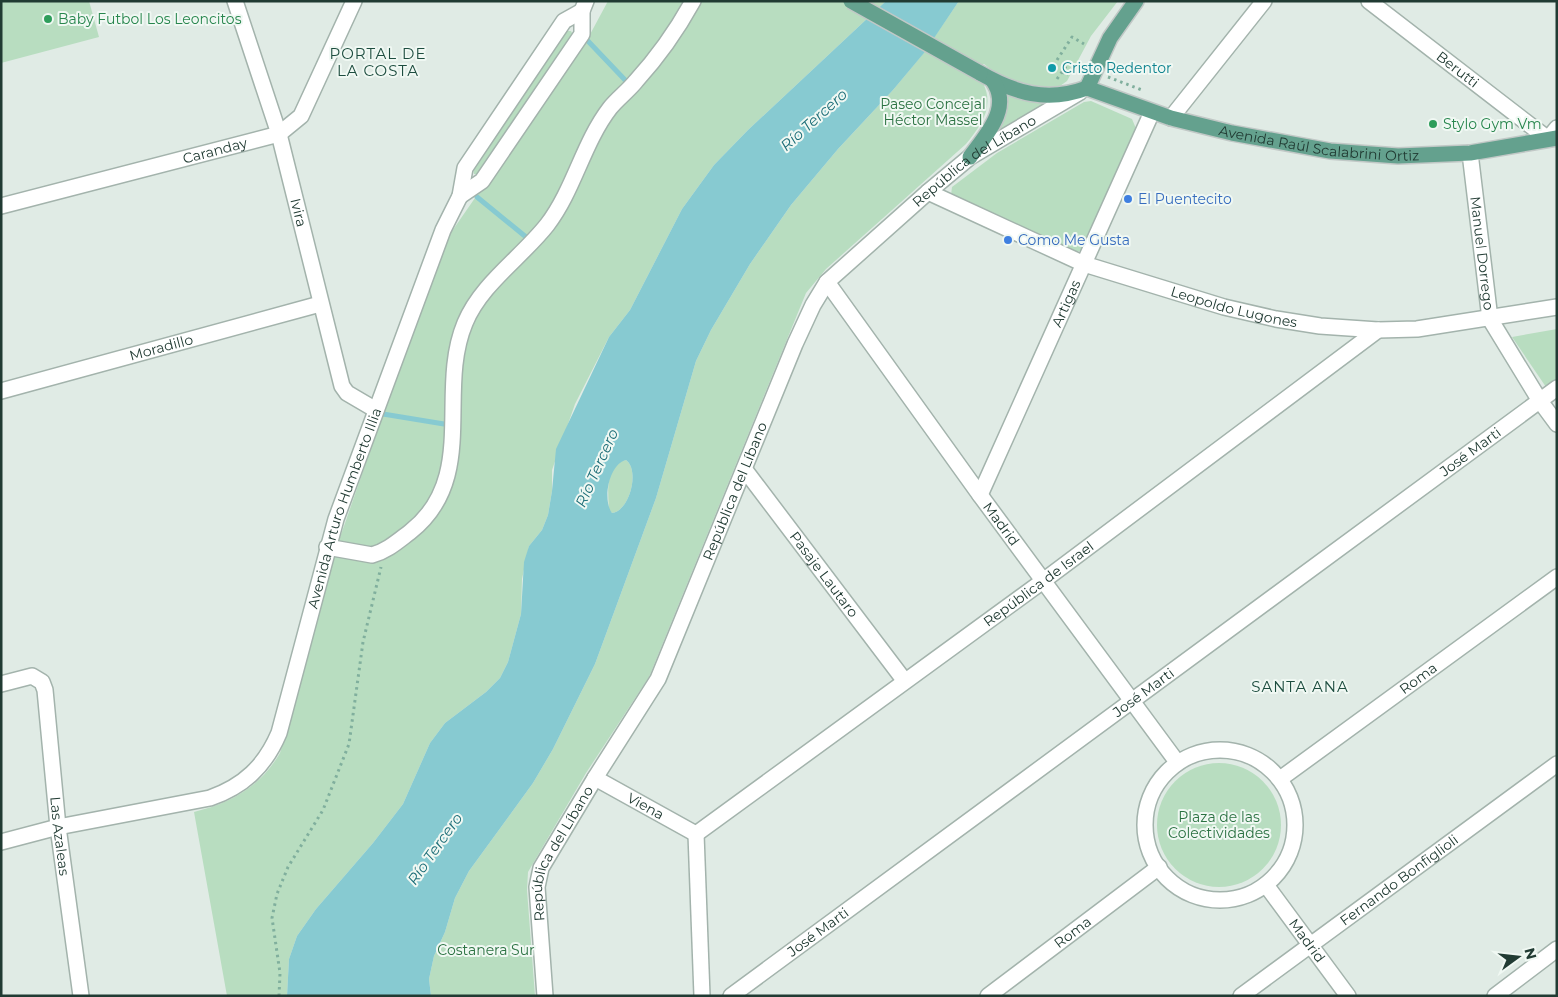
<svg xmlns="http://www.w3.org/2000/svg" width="1558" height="997" font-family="Montserrat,sans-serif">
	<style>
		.green { fill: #b8ddc0 }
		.water { fill: #87cad1; fill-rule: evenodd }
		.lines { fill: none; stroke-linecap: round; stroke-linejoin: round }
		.stream { stroke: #87cad1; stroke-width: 5 }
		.minor-casing { stroke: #a3b3ac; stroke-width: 18 }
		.major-casing { stroke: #c1c8c6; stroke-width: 18 }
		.path { stroke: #80af9d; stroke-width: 3; stroke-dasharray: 2.5 4; stroke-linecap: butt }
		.minor { stroke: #fff; stroke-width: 15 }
		.major { stroke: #64a18e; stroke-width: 15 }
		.major-bridge-casing { stroke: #c1c8c6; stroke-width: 18; stroke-linecap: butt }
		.major-bridge { stroke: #64a18e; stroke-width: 15 }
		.leisure-dot { fill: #2e9e5b; stroke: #f0f8f3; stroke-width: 2 }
		.culture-dot { fill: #0f9aa8; stroke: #f0f8f3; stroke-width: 2 }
		.shop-dot { fill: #3f7fe0; stroke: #f0f8f3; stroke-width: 2 }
		.labels { text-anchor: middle; stroke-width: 4; stroke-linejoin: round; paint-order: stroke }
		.leisure-label { font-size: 14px; fill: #27864d; stroke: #f0f8f3; text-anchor: start }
		.culture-label { font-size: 14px; fill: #0d838f; stroke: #f0f8f3; text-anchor: start }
		.street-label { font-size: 14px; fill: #213b33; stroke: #f0f8f3 }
		.park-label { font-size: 14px; fill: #2b7242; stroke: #f0f8f3 }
		.shop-label { font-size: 14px; fill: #366cbe; stroke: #f0f8f3; text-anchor: start }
		.neighbourhood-label { font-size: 15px; letter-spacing: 1px; fill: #1d4d3f; stroke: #f0f8f3 }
		.water-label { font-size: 15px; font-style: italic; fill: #1b6d77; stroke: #f0f8f3 }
	</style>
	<rect width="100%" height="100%" fill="#e0ebe5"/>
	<g class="green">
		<path d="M1,1h88l10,36 -98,26z"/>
		<path d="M608,1h278l-138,129 -34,35 -32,44 -52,101 -21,27 -34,67 -23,66v21l-4,24 -6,15 -13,16 -7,33 -1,35 -13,48 -8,16 -14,14 -41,31 -15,20 -27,61 -30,39 -57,66 -19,27 -8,23 -2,37h-60l-33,-184c37,-9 66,-25 86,-59l56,-204 47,-135 67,-180 129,-186 8,-8z"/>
		<path d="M959,1h159l-27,35 -24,45 -7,5 -10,2 -36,-6 -15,-6 -15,-12 -6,1 -45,-26z"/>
		<path d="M567,31h4l2,4 -95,139h-4l-1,-6z"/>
		<path d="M927,49l56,34c12,24 -2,42 -17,61l-140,125 -20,24 -157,384 -63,96 -58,99 -1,18 8,106h-104l-2,-17 5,-23 11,-24 10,-34 14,-27 64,-88 20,-34 42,-85 61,-166 40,-137 15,-31 39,-66 41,-59 47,-56 55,-59z"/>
		<path d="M1004,92l37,10 1,3 -52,33 15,-23z"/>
		<path d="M1091,101l41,18 5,12 -55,119 -8,3 -123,-58 1,-8 45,-34 87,-51z"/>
		<path d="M1557,329v50l-11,8 -34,-50z"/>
		<path d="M626,460c14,10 4,51 -14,53l-3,-3c-1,-17 -4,-46 17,-50z"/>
		<circle cx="1219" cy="825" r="62"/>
	</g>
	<path class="water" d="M886,1h73l-35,52 -31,37 -55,59 -47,56 -41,59 -39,66 -15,31 -40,137 -61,166 -42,85 -20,34 -64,88 -14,27 -10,34 -11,24 -5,23 2,17h-144l2,-37 8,-23 19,-27 57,-66 30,-39 27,-61 15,-20 41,-31 14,-14 8,-16 13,-48 3,-52 5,-16 13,-16 6,-15 4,-24 4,-42 53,-112 21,-27 52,-101 32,-44 34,-35zM626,460c14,10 4,51 -14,53 -10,-13 -3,-49 14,-53z"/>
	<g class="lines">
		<g class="stream">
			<path d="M587,40l39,41"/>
			<path d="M477,197l49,40"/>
			<path d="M383,414l61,10"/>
		</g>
		<g class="minor-casing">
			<g id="minor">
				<path id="s1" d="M235,1l44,133 63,252 5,7 29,17"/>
				<path id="s2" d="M1369,1l179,138 9,-11"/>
				<path d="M1171,118l93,-117"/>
				<path id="s3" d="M1470,153l20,166 50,82 17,23"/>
				<path id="s4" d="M928,192l156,72 140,43 52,12 44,7 58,4 39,-1 140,-22"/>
				<path d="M460,196l22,-15 100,-147v-23l4,-10"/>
				<path id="s5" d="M1,206l278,-72 22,-18 53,-115"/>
				<path id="s6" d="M827,282l153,213 197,267"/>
				<path id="s7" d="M1,391l319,-87"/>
				<path id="s8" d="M745,470l159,210"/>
				<path id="s9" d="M980,495l172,-383"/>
				<path d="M327,547l45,8c15,-4 26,-14 38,-23 69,-54 26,-140 55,-209 16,-39 56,-65 82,-98 27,-35 36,-82 63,-117 7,-9 18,-17 26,-27 22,-24 41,-51 57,-80"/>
				<path id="s10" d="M1,684l31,-8 10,6 3,8 13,137 23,169"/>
				<circle cx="1220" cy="825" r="75"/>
				<path id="s11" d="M595,778l101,56"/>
				<path id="s12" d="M1280,779l277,-202"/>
				<path id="s13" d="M696,834l347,-253 335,-251"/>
				<path d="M696,834l6,162"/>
				<path id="s14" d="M1,842l57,-15 152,-29c34,-12 55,-32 69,-65l57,-214 107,-289 17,-34 5,-28 99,-147 18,-10"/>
				<path id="s15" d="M1266,885l82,111"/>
				<path id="s16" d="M545,996l-8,-109 4,-19 54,-90 63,-99 137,-335 18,-39 14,-23 101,-90 42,-35 110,-65"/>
				<path id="s17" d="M731,996l826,-608"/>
				<path id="s18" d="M988,996l171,-129"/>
				<path id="s19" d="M1241,996l316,-232"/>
				<path d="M1495,996l62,-47"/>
			</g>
		</g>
		<g class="major-casing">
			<g id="major">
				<path d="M980,73c35,20 67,30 107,15"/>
				<path id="s20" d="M1087,88l84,30 61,15 98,18 68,5 72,-3 87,-15"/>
				<path d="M1087,88l23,-50 26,-37"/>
				<path d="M970,157c16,-22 42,-49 23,-76"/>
			</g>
		</g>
		<g class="path">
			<path d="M1057,60l15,-23 12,7"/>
			<path d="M1071,70l9,2"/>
			<path d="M1062,72l6,3"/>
			<path d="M1108,77l34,13"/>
			<path d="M1057,79l10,-14 -4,-5"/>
			<path d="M279,996l1,-23 -8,-55 5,-24 11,-27 35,-57 26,-66 14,-102 18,-75"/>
		</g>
		<use href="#minor" class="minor"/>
		<use href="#major" class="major"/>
		<g class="major-bridge-casing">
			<path id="major-bridge" d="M851,1l129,72"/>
		</g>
		<use href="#major-bridge" class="major-bridge"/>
	</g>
	<g class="leisure-dot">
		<circle cx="48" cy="19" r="5"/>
		<circle cx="1433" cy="124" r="5"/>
	</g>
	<circle class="culture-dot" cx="1052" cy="68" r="5"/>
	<g class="shop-dot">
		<circle cx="1128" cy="199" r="5"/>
		<circle cx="1008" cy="240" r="5"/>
	</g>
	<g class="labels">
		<g class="leisure-label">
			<text x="58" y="24">Baby Futbol Los Leoncitos</text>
			<text x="1443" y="129">Stylo Gym Vm</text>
		</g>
		<g class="culture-label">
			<text x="1062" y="73">Cristo Redentor</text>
		</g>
		<g class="street-label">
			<text dy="5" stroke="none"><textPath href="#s2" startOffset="112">Berutti</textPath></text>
			<text dy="5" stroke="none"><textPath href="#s20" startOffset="240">Avenida Raúl Scalabrini Ortiz</textPath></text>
			<text dy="5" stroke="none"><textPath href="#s5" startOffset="221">Caranday</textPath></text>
			<text dy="5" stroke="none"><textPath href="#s16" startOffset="974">República del Líbano</textPath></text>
			<text dy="5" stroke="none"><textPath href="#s1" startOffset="221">Ivira</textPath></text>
			<text dy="5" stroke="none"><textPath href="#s3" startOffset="101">Manuel Dorrego</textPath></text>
			<text dy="5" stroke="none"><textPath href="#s9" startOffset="210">Artigas</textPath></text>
			<text dy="5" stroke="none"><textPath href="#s4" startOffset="328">Leopoldo Lugones</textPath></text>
			<text dy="5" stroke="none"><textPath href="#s7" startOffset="166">Moradillo</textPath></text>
			<text dy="5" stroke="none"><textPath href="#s17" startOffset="918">José Marti</textPath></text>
			<text dy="5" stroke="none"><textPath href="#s16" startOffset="554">República del Líbano</textPath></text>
			<text dy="5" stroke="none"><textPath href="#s14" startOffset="546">Avenida Arturo Humberto Illia</textPath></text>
			<text dy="5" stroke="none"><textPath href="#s6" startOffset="298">Madrid</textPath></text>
			<text dy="5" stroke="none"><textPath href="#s8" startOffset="131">Pasaje Lautaro</textPath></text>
			<text dy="5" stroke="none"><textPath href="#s13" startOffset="424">República de Israel</textPath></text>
			<text dy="5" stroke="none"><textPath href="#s12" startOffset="171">Roma</textPath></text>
			<text dy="5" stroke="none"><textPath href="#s17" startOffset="512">José Marti</textPath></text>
			<text dy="5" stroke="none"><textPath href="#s11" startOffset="58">Viena</textPath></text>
			<text dy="5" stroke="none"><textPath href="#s10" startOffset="199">Las Azaleas</textPath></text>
			<text dy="5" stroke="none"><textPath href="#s16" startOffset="149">República del Líbano</textPath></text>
			<text dy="5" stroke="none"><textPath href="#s19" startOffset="196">Fernando Bonfiglioli</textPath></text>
			<text dy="5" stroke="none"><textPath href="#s17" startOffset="108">José Marti</textPath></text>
			<text dy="5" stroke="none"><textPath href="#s18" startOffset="106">Roma</textPath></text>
			<text dy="5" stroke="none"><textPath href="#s15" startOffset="69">Madrid</textPath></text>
		</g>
		<g class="park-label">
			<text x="933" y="109">Paseo Concejal<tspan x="933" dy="16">Héctor Massel</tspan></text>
			<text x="1219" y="822">Plaza de las<tspan x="1219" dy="16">Colectividades</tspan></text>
			<text x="486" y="955">Costanera Sur</text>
		</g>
		<g class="shop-label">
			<text x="1138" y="204">El Puentecito</text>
			<text x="1018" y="245">Como Me Gusta</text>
		</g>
		<g class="neighbourhood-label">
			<text x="378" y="59">PORTAL DE<tspan x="378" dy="17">LA COSTA</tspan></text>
			<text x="1300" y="692">SANTA ANA</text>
		</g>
		<g class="water-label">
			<text transform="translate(814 120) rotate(-42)" y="5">Río Tercero</text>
			<text transform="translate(597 468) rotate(-66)" y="5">Río Tercero</text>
			<text transform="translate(435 849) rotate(-55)" y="5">Río Tercero</text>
		</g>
	</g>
	<rect width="1558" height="997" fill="none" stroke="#213b33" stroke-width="5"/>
	<g transform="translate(1518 957) rotate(75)" stroke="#f0f8f3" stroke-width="4" paint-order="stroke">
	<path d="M0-4L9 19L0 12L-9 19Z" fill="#213b33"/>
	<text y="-8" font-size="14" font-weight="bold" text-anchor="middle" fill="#213b33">N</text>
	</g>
</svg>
